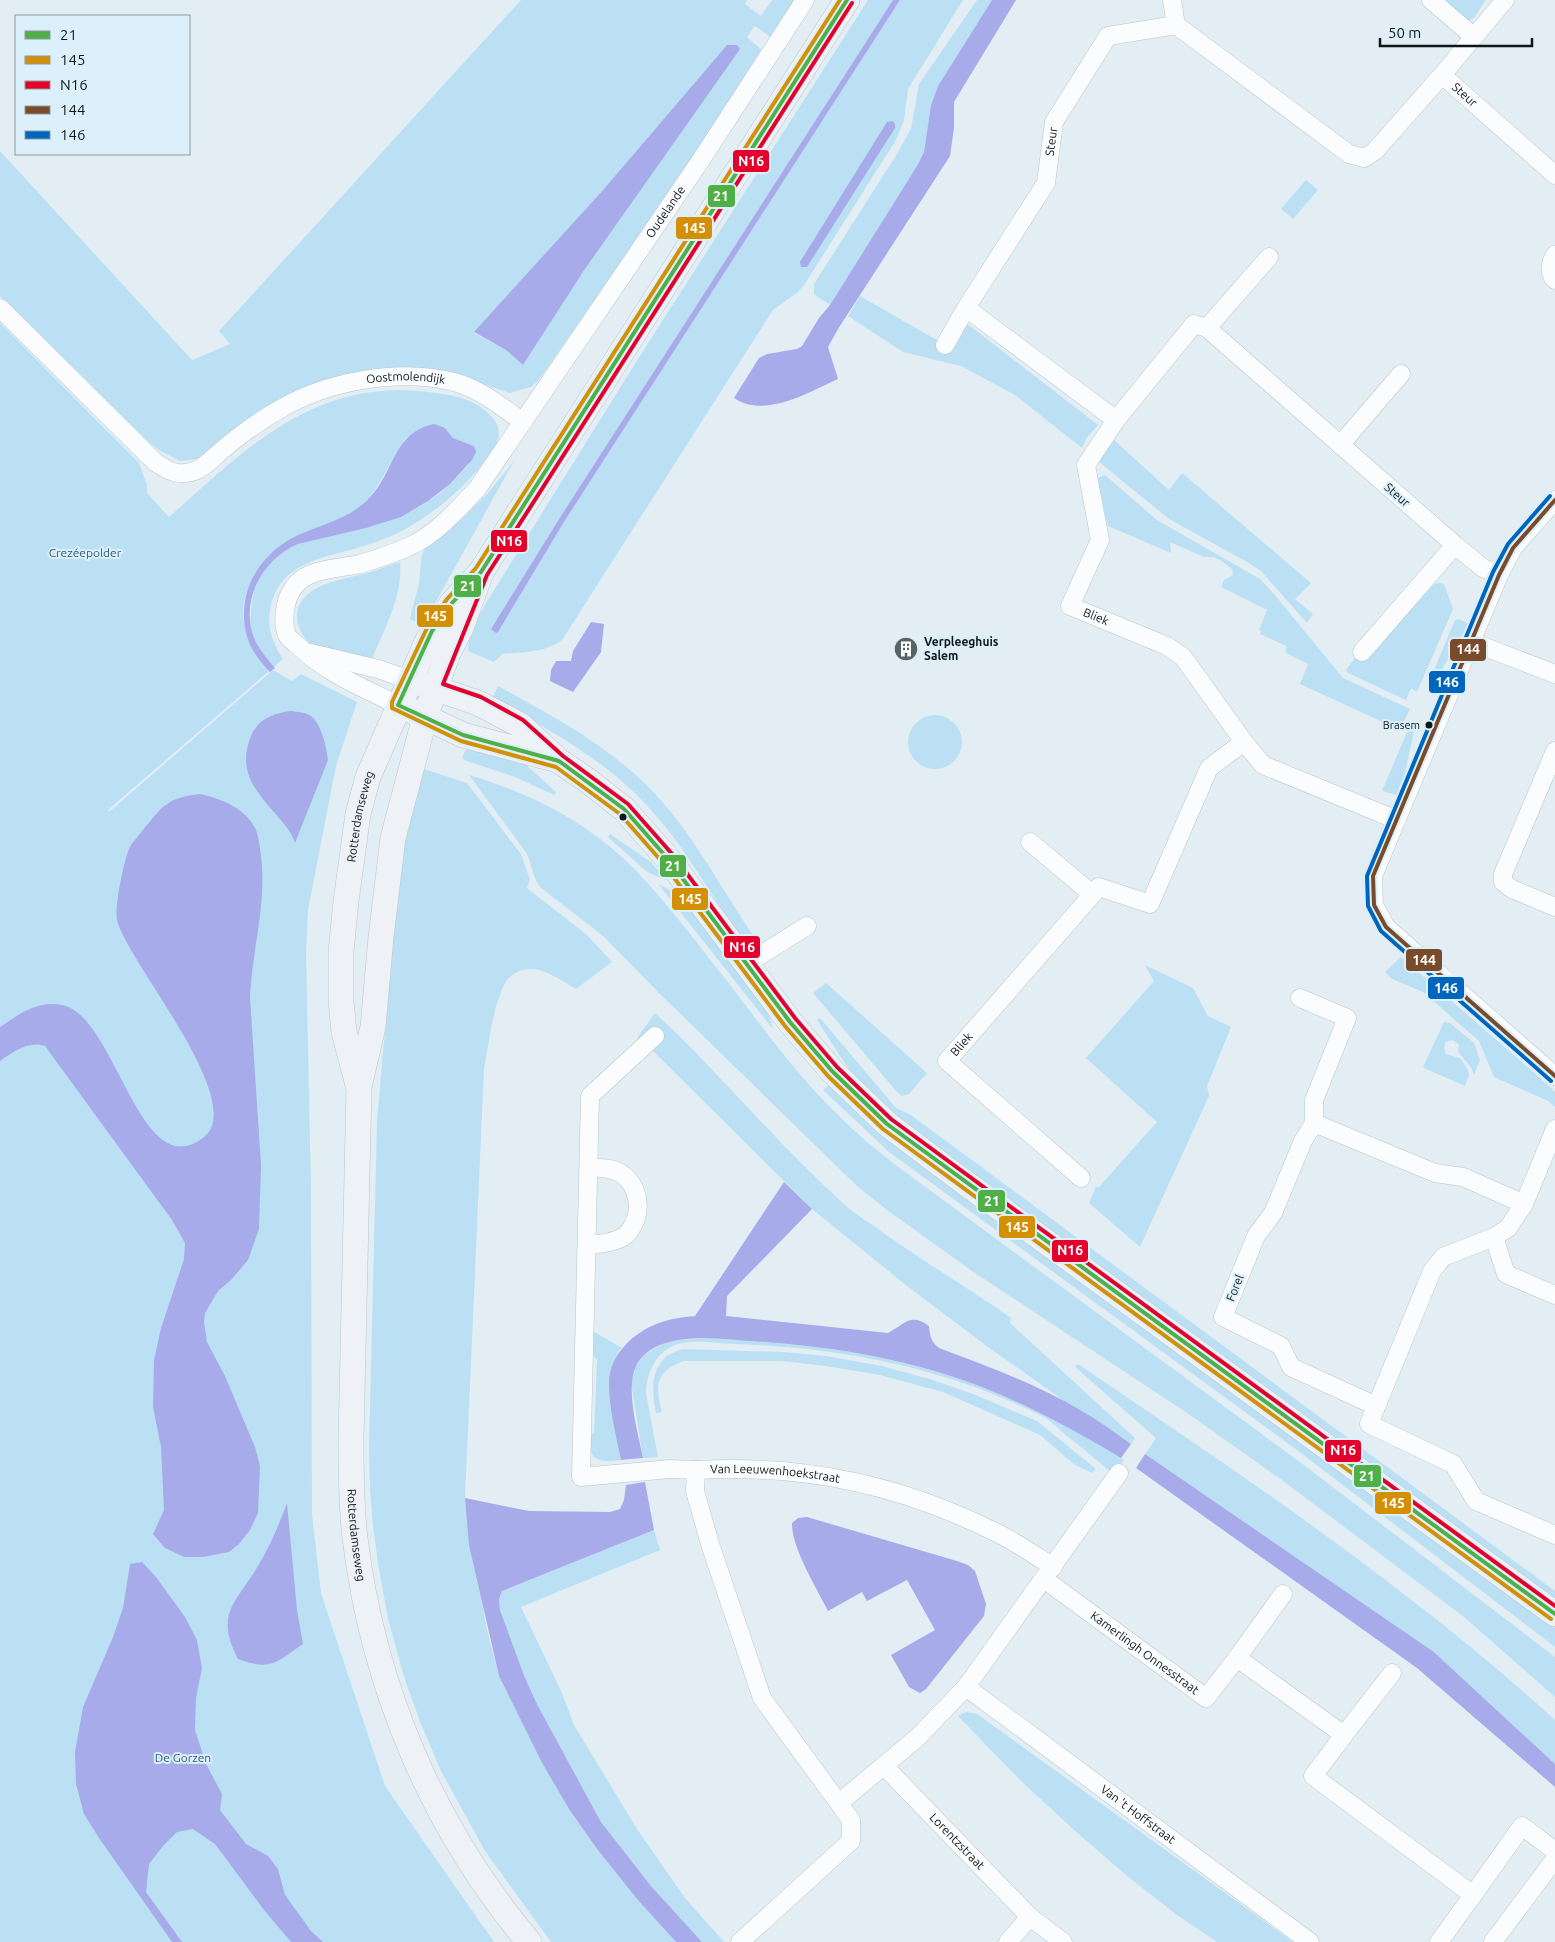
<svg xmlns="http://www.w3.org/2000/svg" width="1555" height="1942" font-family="Ubuntu,sans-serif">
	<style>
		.green { fill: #bbe0f4; fill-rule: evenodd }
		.water { fill: #a7abea }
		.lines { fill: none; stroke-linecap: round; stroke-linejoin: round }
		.street-casing { stroke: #bcc5ca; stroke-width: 19 }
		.secondary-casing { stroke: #bcc5ca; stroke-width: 26 }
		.street { stroke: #fbfcfd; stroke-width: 18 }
		.secondary { stroke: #eef1f6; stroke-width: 25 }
		.bus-1-casing { stroke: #dcf0fb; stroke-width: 8 }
		.bus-2-casing { stroke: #dcf0fb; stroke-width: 8 }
		.bus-3-casing { stroke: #dcf0fb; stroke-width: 8 }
		.bus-4-casing { stroke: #dcf0fb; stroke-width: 8 }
		.bus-5-casing { stroke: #dcf0fb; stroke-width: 8 }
		.bus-1 { stroke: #50af46; stroke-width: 4 }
		.bus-2 { stroke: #d49004; stroke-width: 4 }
		.bus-3 { stroke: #e4002b; stroke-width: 4 }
		.bus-4 { stroke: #7a4b2a; stroke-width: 4 }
		.bus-5 { stroke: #0065bd; stroke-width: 4 }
		.bus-dot { fill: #0f1619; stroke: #dcf0fb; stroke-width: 2 }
		.labels { text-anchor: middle; stroke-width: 4; stroke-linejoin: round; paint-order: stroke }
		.bus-label { font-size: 11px; fill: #0f1619; stroke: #dcf0fb; text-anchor: end }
		.street-label { font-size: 12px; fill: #0f1619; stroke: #dcf0fb }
		.park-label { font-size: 12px; fill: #2f5d74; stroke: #dcf0fb }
		.poi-label { font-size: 12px; font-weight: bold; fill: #0f1619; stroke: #dcf0fb; text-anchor: start }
		.line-badge { stroke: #dcf0fb; stroke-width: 2 }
		.badge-label { font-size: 14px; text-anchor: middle; font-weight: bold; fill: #fff }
	</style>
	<rect width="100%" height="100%" fill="#e3eef4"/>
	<g class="green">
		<path d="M521,0h226l-2,4 16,12 11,-16h24l-24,38 -17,-12 -8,11 16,14 -104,156 -121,174 -7,6 -21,6 -51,-17 -46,-7 -154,43 -32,22 -29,25 -18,2 -21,-11 -10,-8 -149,-146v-145l192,209 38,-16 -11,-13zM727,45l12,4 -154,220 -62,96 -17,-15 -32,-17 129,-143z"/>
		<path d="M868,0h25l-334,519 -68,110 5,4 2,-1 66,-110 336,-522h63l-55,89 -4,31 -8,20 -90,142 -8,10 -25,18 -211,330c-17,13 -39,12 -60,14l-8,8 -26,-11c0,-18 10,-33 18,-48l152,-244z"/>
		<path d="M977,0h15l-54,86 -7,19 -7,47 -7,14 -87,139 -16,-11v-10l81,-127 16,-28 8,-45z"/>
		<path d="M1441,0h44v1l-11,17 -8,4z"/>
		<path d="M1306,180l12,10 -25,29 -12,-10z"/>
		<path d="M860,296l75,43 14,10 16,-27 133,103 -12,14 -4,9 -67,-53 -54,-29 -58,-14 -55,-36z"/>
		<path d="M0,323l139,140 8,22v8l22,24c78,-69 145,-139 259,-125 20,2 44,6 59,20 12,10 16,23 7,36 -23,35 -56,63 -92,83 -12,6 -25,11 -38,15 -39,12 -85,15 -94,64 -3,18 3,34 13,49l-9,8c-8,-10 -17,-20 -22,-33 -2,-7 -2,-15 -1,-23 1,-30 19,-55 47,-67 58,-15 114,-20 158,-66 12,-13 16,-14 18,-32l-21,-8 -8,-10 -39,10c-20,28 -24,51 -52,74 -20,15 -48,19 -69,31 -8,5 -14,17 -19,24 -6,8 -17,18 -20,28 -9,27 5,56 23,76l-161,139 2,1 163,-141 19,11 9,-7 56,28 -21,64 -28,144 -2,42 5,235 1,328 9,78 64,193 109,156h-494z"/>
		<path d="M1114,440l55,50 13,-17 129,110 -16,16 18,15 -6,9 -46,-52 -14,-9 -78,-43 -71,-58z"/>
		<path d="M514,461l-91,164 -13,-6 9,-36 3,-28 3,-8 38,-29 25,-25z"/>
		<path d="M1105,475l52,45 103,59 14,15 69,84 67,31 -10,21 -100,-46 8,-20 -22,-11v-7l-26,-12 1,-3 -2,-1 8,-20 -46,-23 3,-7 9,-5 -1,-6 -12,-9 -7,-3h-9l-34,-15 1,11 -63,-27 -11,-48z"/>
		<path d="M400,562c3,34 -16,68 -29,99l-60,-16c-8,-9 -15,-18 -14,-31 4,-31 46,-34 70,-41 11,-3 22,-8 33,-11z"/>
		<path d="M1439,583l5,1 9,25 -36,83 -6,-4 -5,12 -58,-27 -2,-3 11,-15 14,-1 63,-70z"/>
		<path d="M1459,619l10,5 -33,55 -5,-2 24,-57z"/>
		<path d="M498,686c48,26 96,52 138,89 50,44 81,108 119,163l-13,-3 -8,-7c-25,-37 -47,-76 -76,-110 -45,-54 -105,-87 -166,-119z"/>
		<circle cx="935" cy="742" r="27"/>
		<path d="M1410,731l4,1 -11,49 -6,14 -15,-4 25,-59z"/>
		<path d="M469,744l53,17 34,31 -2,3 -39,-18 -51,-17 -2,-3z"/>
		<path d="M424,769l43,14 54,71 9,26 -3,8 60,47 25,27 -36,27c-10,-6 -22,-14 -34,-18 -10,-4 -23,-2 -32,6 -15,13 -22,72 -26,92l-19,429 21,128 13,50 43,87 27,46 28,40 40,50 39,43h-125l-66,-91 -44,-80 -20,-47 -16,-44 -17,-61 -10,-56 -5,-37 -3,-37 -1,-42 8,-325 20,-230 11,-75z"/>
		<path d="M469,775c57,17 111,43 155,84 37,35 68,78 100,118 36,47 71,96 113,137 19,19 39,36 60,52l411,302 247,189v40l-91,-80 -185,-139 -92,-65 -215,-142 -85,-61 -30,-24 -197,-192 -58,-59 -61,-47c-8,-9 -9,-23 -14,-34z"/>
		<path d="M610,834l41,28 15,18 -19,-8 -39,-35z"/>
		<path d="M659,885c15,3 18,21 32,26l76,98 6,20z"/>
		<path d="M1401,957l146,127 8,8v15l-7,-6 -54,-24 -15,-36 -56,-49 -31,-13 -7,-7z"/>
		<path d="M1145,965l48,23 15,28 23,11 -24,59 2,10 -69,151 -51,-44 7,-17 2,2 59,-66 -71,-64 68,-77z"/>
		<path d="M826,983l101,90 -18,21 -7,2 -5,-4 -84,-99z"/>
		<path d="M655,1013c66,61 123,132 190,192 12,11 27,19 40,29 41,29 85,55 126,84l-1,5 125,115 -4,6 -30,-21 -34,-20 -79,-56 -81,-61 -95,-77 -162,-161 -13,-10z"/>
		<path d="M820,1018l76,90 15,7 644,476v10l-644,-473 -60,-55 -34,-53z"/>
		<path d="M1444,1022l6,1 24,20 6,17 -6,15 -3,-8 -13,-15 1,-7 -6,-5 -7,2 -2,5 2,7 14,4 8,12 1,5 -4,11 -39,-17 -3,-2z"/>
		<path d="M830,1084l497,378 228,166v19l-258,-197 -408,-298 -66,-62z"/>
		<path d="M591,1330l31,18 -4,3 -9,31 2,23 10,55c-20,2 -30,3 -33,-20l6,-8 3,-72 -7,-9z"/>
		<path d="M712,1338c53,3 106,6 158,16 65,13 130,36 189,67 22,12 44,26 65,39l-4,6 -9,6c-14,-12 -29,-24 -44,-36 -7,-6 -15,-14 -23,-19 -96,-49 -205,-70 -312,-73 -17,-1 -41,-5 -57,1 -19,7 -29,29 -29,49l12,63 -15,1 -12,-76 5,-16 8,-11 23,-14z"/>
		<path d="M684,1349l100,3 42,4 56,10 51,14 40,14 64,27 59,48 -4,4 -17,-8 -35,-30 -97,-43 -63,-17 -55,-9 -43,-5h-99c-28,12 -28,25 -21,51l-6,1c-6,-27 -5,-57 28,-64z"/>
		<path d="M1078,1364c164,111 330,222 477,356v44l-121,-112 -289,-198 11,-16 -81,-71z"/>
		<path d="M654,1530l6,20 -139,57 41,86 12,32 63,104 48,69 39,44h-22l-51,-56 -50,-64 -63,-116 -13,-28 -25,-68 -1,-11 3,-8z"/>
		<path d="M966,1712l11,2 316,228h-76l-40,-27 -50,-39 -53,-46 -53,-49 -63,-65z"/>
	</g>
	<g class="water">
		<path d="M893,0h7l-336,522 -66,110 -2,1 -5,-4 68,-110z"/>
		<path d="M992,0h24l-62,102v26l-4,28 -112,173 -10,18 10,32c-29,13 -73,40 -104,19l25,-40 8,-4 30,-5 5,-3 17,-28 11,-13 87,-139 7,-14 7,-47 7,-19z"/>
		<path d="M727,45h10l3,4 -155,220 -62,96 -17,-15 -32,-18 129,-142z"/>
		<path d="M893,121l2,3v4l-88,139h-6l-1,-5 87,-140z"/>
		<path d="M434,424l11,4 8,10 21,8 2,6 -4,8 -22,24 -22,17 -27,16 -35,11 -68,16c-33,14 -56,52 -46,88 4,14 14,25 23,36l-5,4c-18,-18 -27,-36 -26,-61 1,-31 21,-58 48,-73 27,-14 56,-17 77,-40 26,-26 23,-65 65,-74z"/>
		<path d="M591,622l13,2 -3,28 -28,40 -23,-11 1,-11 5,-9h15l2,-10z"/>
		<path d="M291,711c7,1 14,1 20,5 10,7 16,33 17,44l-33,83c-4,-13 -14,-22 -22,-32 -21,-24 -35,-43 -22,-75 7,-17 23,-23 40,-25z"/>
		<path d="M200,794c22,5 46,14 56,36 3,8 4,18 5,26 6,48 -9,94 -11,141l11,168 -2,64 -11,31 -16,19 -14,12 -13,22 -1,9 3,20 18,34 30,71 5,19 -2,47 -8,17 -11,14 -10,8 -10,2 -16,3h-19l-19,-9 -12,-14 11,-24 -3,-63 -8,-40 1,-47 7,-32 23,-69 1,-16 -13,-23 -127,-174c-15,-6 -33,6 -45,15v-34c19,-13 38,-27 62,-22 54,10 77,181 141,133 47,-35 -76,-176 -86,-218 -3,-11 7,-60 12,-71 3,-7 9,-12 13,-18 21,-25 24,-33 58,-37z"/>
		<path d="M784,1182l28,27 -85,87 -1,20 162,17c16,-8 22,-21 41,-7 1,10 2,16 10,22 48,18 97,36 141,62 18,10 34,22 51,34l-10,14c-43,-26 -87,-50 -134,-69 -75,-30 -155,-43 -236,-48 -33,-2 -96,-12 -115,25 -11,23 2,67 7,92l-22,2c-5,-25 -12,-51 -12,-77 0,-30 28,-54 56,-62 10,-3 20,-4 30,-5z"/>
		<path d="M1145,1454l289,198 121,112v23l-138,-119 -281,-200z"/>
		<path d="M645,1482l9,48 -152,61 -3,8 1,11 25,68 13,28 63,116 50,64 51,56h-26l-39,-43 -40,-50 -28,-40 -27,-46 -43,-87 -30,-131 -4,-47 64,13 81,1 10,-3 4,-9 2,-15z"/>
		<path d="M287,1503l10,107 6,34c-28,19 -31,27 -65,15 -24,-46 -1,-57 20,-93 12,-20 21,-41 29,-63z"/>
		<path d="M807,1517l150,44 11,4 7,6 11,33 -2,12 -58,73 -6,4 -11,-6 -18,-32 44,-25 -28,-50 -40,21 -5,-9 -34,19c-11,-22 -37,-64 -36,-88l6,-5z"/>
		<path d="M142,1562l14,15 29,40 12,23 5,28 -6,30 -1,32 11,34 16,30 -2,16 26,34 22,12 10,13 7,26 26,36 12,11h-32l-27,-32 -49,-66 -22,-15 -16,3 -14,14 -14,18 -3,28 36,50h-10l-73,-104 -15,-24 -8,-30 -1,-32 8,-45 30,-70 10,-29 7,-44z"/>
	</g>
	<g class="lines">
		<g class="street-casing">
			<g id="street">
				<path d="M1172,0l4,25"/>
				<path d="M1431,0l43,37"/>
				<path id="s1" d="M1442,75l113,100"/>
				<path d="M1555,255c-5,7 -7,18 0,25"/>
				<path id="s2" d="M0,308l155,154c14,10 26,15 42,8 9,-4 17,-13 24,-19 18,-15 36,-29 56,-40 49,-30 121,-43 177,-29 26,7 48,25 69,40"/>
				<path d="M1207,328l62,-71"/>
				<path d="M945,345l21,-37"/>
				<path id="s3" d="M1116,420l-30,45 14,75 -30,66 97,40 16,11 61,85 19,23 134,55"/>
				<path d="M1340,445l61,-71"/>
				<path d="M1555,500l-42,48 -14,27 -126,301 1,29 12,22 169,149"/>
				<path id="s4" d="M1499,575l-16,-7 -28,-23 -248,-217 -13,-4 -78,96 -150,-112 80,-125 8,-61 54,-86 68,-11 173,129 15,4 11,-7 67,-76 63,-75"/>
				<path d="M1472,642l83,32"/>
				<path d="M1362,652l93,-107"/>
				<path d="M311,653l67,16 32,11"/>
				<path id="s5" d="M398,705c-35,-17 -72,-32 -101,-60 -3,-3 -8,-6 -10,-10 -4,-10 -3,-21 -1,-30 2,-11 9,-22 19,-28 15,-9 38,-9 55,-13 17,-5 35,-11 50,-18 26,-12 47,-36 67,-57l224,-329 104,-160"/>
				<path d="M1555,751l-52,123v8l9,7 43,18"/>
				<path d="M1030,842l62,52"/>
				<path d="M746,964l61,-38"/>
				<path d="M1300,998l47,20 -33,82v23l-11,18 -30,72 -17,23 -33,81 58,29 10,21 85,39"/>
				<path d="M655,1036l-65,60 -9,381 89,-8 26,1"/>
				<path d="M1314,1123l121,50 28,4 61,27"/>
				<path d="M1555,1129l-31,75 -16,24 -14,9 -51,20 -11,14 -63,153 84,40 23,37 79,34"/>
				<path id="s6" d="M1081,1178l-134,-117 152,-174 51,17 59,-136 35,-26"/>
				<path d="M1494,1237l12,37 49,21"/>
				<path d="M587,1245c13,-1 26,-2 38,-9 3,-2 5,-6 7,-9 10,-16 7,-40 -9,-52 -10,-8 -23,-7 -34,-7"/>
				<path id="s7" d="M1044,1579l162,119 31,-40 107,77 -31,41 160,119 49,-69 33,25"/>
				<path d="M1237,1658l46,-64"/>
				<path id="s8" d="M966,1687l344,255"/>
				<path d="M1344,1735l48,-62"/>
				<path id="s9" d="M884,1766l146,151 33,25"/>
				<path d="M839,1803l79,-66 48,-50 153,-214"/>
				<path id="s10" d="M740,1942l111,-101v-21l-89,-122 -52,-154 -15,-53 1,-21c109,-6 207,15 305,65 18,9 35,21 52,32"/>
				<path d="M1008,1942l22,-25"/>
				<path d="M1439,1942l34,-47"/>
				<path d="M1493,1942l62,-83"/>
			</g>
		</g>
		<g class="secondary-casing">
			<g id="secondary">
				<path id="s11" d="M481,572l-20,56 -13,25 -23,64 -32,121 -12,99 -8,90 -14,60 -8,352c0,33 0,66 4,99 18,148 77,289 174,404"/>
				<path d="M410,680l68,23 42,22 39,36 28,19 37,29 44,50 122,163 42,49 55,53 69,52 599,438"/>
				<path d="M410,710l53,25 91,24"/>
				<path id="s12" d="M358,1085l-14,-53 -3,-31v-49l5,-51 12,-87 10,-37 59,-135 25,-39 29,-31 366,-572"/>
			</g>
		</g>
		<use href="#street" class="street"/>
		<use href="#secondary" class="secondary"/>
		<g class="bus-1-casing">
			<path id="bus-1" d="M847,0l-366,572 -29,31 -20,28 -34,74 65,30 96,26 65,48 44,50 122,163 42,49 55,53 668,490"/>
		</g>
		<g class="bus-2-casing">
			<path id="bus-2" d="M840,0l-364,568 -29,31 -20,29 -35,74v6l69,33 95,26 64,47 43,49 122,163 43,50 55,53 668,490"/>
		</g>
		<g class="bus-3-casing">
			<path id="bus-3" d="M852,3l-365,572 -44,109 38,13 42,23 40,36 65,48 45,51 122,163 42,49 54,52 664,487"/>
		</g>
		<g class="bus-4-casing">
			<path id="bus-4" d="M1555,500l-42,48 -14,27 -126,301 1,29 12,22 169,149"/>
		</g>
		<g class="bus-5-casing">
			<path id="bus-5" d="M1550,496l-42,48 -15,28 -126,304 1,30 13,25 170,150"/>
		</g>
		<use href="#bus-1" class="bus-1"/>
		<use href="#bus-2" class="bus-2"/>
		<use href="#bus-3" class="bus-3"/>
		<use href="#bus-4" class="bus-4"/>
		<use href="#bus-5" class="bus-5"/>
	</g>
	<defs>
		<g id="building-disc" transform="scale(1.25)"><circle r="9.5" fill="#596266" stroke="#dcf0fb"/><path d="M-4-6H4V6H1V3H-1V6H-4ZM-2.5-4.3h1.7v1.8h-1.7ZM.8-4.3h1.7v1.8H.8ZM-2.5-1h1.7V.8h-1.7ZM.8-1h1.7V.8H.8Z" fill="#fff"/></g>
	</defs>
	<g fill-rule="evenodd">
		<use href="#building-disc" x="906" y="649"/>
	</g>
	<g class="bus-dot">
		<circle cx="1429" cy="725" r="4.5"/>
		<circle cx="623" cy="817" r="4.5"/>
	</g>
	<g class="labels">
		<g class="bus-label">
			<text x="1420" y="729">Brasem</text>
		</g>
		<g class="street-label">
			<text dy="4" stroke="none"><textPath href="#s1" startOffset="30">Steur</textPath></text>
			<text dy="4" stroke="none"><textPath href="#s4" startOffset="898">Steur</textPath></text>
			<text dy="4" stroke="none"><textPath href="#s5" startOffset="731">Oudelande</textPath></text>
			<text dy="4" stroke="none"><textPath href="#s2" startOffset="498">Oostmolendijk</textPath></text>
			<text transform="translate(1397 495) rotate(41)" y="4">Steur</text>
			<text dy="4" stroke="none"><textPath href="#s3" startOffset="231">Bliek</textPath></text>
			<text dy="4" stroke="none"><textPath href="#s12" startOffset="272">Rotterdamseweg</textPath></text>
			<text dy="4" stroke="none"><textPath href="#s6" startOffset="200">Bliek</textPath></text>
			<text transform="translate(1235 1288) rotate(-68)" y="4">Forel</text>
			<text dy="4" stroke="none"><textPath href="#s10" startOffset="640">Van Leeuwenhoekstraat</textPath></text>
			<text dy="4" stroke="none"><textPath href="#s11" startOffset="981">Rotterdamseweg</textPath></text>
			<text dy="4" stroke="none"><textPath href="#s7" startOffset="125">Kamerlingh Onnesstraat</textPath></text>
			<text dy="4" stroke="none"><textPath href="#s8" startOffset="214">Van 't Hoffstraat</textPath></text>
			<text dy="4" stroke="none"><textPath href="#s9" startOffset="105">Lorentzstraat</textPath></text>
		</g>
		<g class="park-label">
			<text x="85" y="557">Crezéepolder</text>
			<text x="183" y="1762">De Gorzen</text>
		</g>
		<g class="poi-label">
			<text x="924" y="646">Verpleeghuis<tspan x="924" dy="14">Salem</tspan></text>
		</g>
	</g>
	<g class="line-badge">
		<rect x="732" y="149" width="38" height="24" rx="5" fill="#e4002b"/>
		<rect x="707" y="184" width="29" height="24" rx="5" fill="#50af46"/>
		<rect x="675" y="216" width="38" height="24" rx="5" fill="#d49004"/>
		<rect x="490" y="529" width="38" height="24" rx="5" fill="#e4002b"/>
		<rect x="453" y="574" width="29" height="24" rx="5" fill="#50af46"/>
		<rect x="416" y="604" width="38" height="24" rx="5" fill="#d49004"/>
		<rect x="1449" y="638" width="38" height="24" rx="5" fill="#7a4b2a"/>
		<rect x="1428" y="670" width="38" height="24" rx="5" fill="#0065bd"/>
		<rect x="659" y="854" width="28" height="24" rx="5" fill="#50af46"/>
		<rect x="671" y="887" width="38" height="24" rx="5" fill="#d49004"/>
		<rect x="723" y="935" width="38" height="24" rx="5" fill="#e4002b"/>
		<rect x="1405" y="948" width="38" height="24" rx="5" fill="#7a4b2a"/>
		<rect x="1427" y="976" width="38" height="24" rx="5" fill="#0065bd"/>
		<rect x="977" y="1189" width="29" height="24" rx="5" fill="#50af46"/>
		<rect x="998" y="1215" width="38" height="24" rx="5" fill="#d49004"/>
		<rect x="1051" y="1239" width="38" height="24" rx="5" fill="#e4002b"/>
		<rect x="1324" y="1439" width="38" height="24" rx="5" fill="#e4002b"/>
		<rect x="1353" y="1464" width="29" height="24" rx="5" fill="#50af46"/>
		<rect x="1374" y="1491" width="38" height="24" rx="5" fill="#d49004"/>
	</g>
	<g class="badge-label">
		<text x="751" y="166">N16</text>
		<text x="721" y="201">21</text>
		<text x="694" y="233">145</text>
		<text x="509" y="546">N16</text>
		<text x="468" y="591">21</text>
		<text x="435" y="621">145</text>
		<text x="1468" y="654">144</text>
		<text x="1447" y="687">146</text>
		<text x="673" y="871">21</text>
		<text x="690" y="904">145</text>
		<text x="742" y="952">N16</text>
		<text x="1424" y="965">144</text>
		<text x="1446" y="993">146</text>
		<text x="992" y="1206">21</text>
		<text x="1017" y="1232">145</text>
		<text x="1070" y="1255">N16</text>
		<text x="1343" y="1455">N16</text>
		<text x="1367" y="1481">21</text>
		<text x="1393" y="1508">145</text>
	</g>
	<rect x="15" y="15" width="175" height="140" fill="#dcf0fb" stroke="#8a99a1"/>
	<rect x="25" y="31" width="25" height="8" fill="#50af46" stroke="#8a99a1"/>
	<text x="60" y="40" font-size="15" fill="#0f1619">21</text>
	<rect x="25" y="56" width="25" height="8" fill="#d49004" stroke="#8a99a1"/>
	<text x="60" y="65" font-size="15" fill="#0f1619">145</text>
	<rect x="25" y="81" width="25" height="8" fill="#e4002b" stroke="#8a99a1"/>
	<text x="60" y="90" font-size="15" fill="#0f1619">N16</text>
	<rect x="25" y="106" width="25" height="8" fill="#7a4b2a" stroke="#8a99a1"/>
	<text x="60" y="115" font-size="15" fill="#0f1619">144</text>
	<rect x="25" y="131" width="25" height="8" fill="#0065bd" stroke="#8a99a1"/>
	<text x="60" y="140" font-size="15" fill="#0f1619">146</text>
	<path d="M1380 38v8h152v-8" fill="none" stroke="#0f1619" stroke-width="2.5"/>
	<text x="1388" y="38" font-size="15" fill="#0f1619" stroke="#dcf0fb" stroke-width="4" paint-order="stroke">50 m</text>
</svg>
